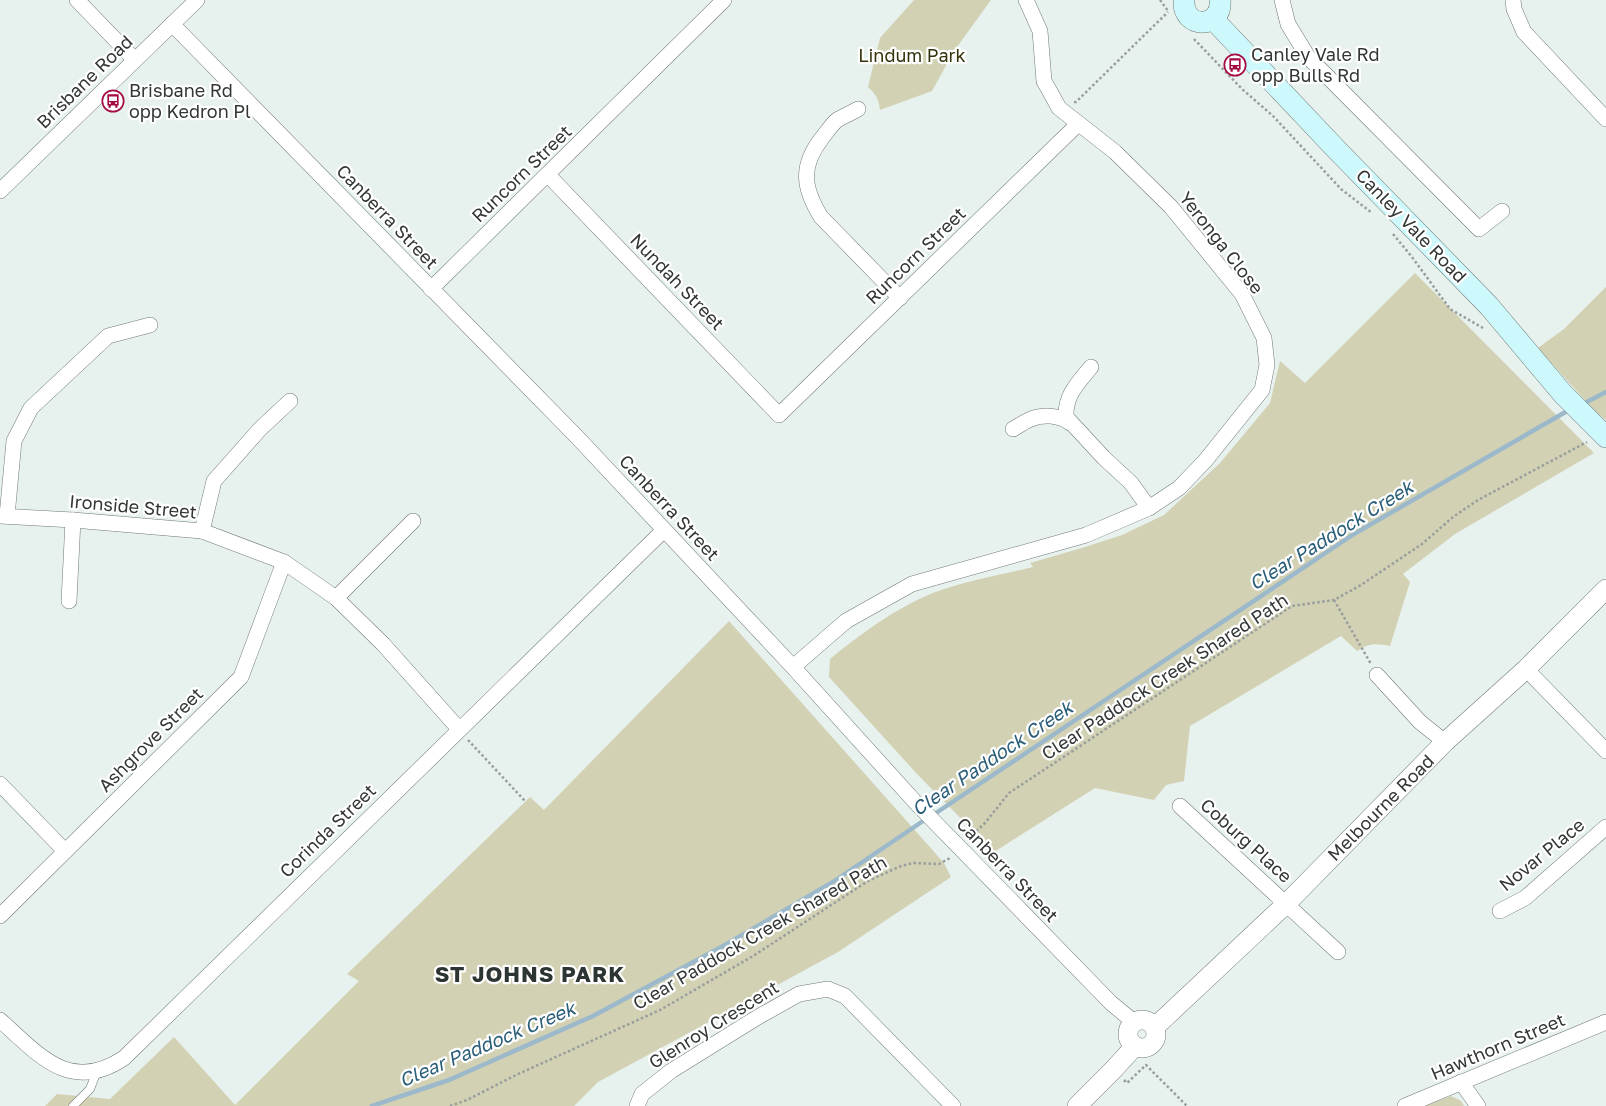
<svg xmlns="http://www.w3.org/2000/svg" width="1606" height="1106" font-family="'Golos Text',sans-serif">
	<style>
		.green { fill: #d3d1b4 }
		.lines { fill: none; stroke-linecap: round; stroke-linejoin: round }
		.stream { stroke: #9bb9ca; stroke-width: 4.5 }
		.service-casing { stroke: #717a76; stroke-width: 9 }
		.minor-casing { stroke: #717a76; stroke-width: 16 }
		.tertiary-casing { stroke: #717a76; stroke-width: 20 }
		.secondary-casing { stroke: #717a76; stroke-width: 22 }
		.path { stroke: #979e9c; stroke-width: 2.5; stroke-dasharray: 2.5 2.5; stroke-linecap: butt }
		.service { stroke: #fff; stroke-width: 8 }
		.minor { stroke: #fff; stroke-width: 15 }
		.tertiary { stroke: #fff; stroke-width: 19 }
		.secondary { stroke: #cef9fc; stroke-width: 21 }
		.labels { text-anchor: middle; stroke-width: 4.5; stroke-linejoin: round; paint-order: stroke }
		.poi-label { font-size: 18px; fill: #323635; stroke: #fff; text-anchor: start }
		.park-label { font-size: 18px; fill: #36330c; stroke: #fff }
		.street-label { font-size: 18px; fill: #323635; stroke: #fff }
		.water-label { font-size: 19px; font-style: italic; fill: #2a5e79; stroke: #fff }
		.district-label { font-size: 22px; font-weight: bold; letter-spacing: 1px; fill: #2d3532; stroke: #fff }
	</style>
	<rect width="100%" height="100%" fill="#e7f1ed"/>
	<g class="green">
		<path d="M914,0h77l-37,51 -22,40 -52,19c-1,-10 -4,-16 -12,-23l12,-49z"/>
		<path d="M1415,273l179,180 -139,81 -52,40 7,8 -20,64c-14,-3 -21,-3 -33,5l-16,-15 -151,90 -6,55 -18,4 -12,15 -59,-12 -101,64 -77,-78 -88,-97 1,-18c32,-26 64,-50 103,-66 32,-12 67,-18 100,-26l-3,-4 55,-16 37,-12 42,-20 56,-52 50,-60 10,-42 25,22z"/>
		<path d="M1606,287v133l-12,-10 -56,-62 26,-19z"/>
		<path d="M729,621l215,242 7,14 -113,75 -240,130 -24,24h-529l12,-12 53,5 64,-62 61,68 124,-124 -12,-7 183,-177 14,13z"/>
		<path d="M1451,1096l10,5 3,5h-39z"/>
	</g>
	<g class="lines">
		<g class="stream">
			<path d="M1581,405l25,-13"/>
			<path d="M933,815l421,-281 215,-124"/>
			<path d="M372,1106l77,-26 144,-64 132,-71 108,-63 93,-63"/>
		</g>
		<g class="service-casing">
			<path id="service" d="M73,1106l17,-17 7,-18"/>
		</g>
		<g class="minor-casing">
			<g id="minor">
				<path d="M77,0l58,60"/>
				<path d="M1282,0l6,24 20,33 171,172 23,-18"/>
				<path d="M1513,0l1,9 10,23 82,87"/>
				<path d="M172,24l406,414 215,229 124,137 194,199 23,19"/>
				<path d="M858,109c-7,4 -14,7 -21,11 -5,4 -10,12 -15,18 -22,28 -19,50 -1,79l79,81"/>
				<path d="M548,175l231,240 299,-291"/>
				<path d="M0,191l197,-191"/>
				<path d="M431,289l293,-289"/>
				<path d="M1091,367c-13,16 -26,28 -25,50l38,41 27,25 18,25"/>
				<path d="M1013,429c6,-3 12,-8 18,-10 12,-5 28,-4 39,4"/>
				<path d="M0,516l73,4 129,11 82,31 52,36 47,46 76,85"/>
				<path d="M7,516l7,-75 17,-33 77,-72 42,-11"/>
				<path d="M202,531l12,-50 46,-52 30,-28"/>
				<path d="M336,598l77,-77"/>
				<path d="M69,601l4,-81"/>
				<path d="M793,667l53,-46 66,-37 174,-49 63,-27 30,-20 26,-27 57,-71 5,-25 -3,-27 -22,-44 -71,-87 -56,-55 -56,-44 -15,-27 -4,-50 -14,-31"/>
				<path d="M1526,669l80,82"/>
				<path d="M1377,675l43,47 25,20"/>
				<path d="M0,784l65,67"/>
				<path d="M1180,806l158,146"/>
				<path d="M1500,911l25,-13 81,-71"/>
				<path d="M0,916l241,-239 43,-115"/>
				<path d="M0,1020c39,35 70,74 124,38l540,-528"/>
				<path d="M1461,1082l17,24"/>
				<path d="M637,1106l5,-12 29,-23 87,-54 41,-23 29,-5 17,7 108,110"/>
				<path d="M1405,1106l201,-84"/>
			</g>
		</g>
		<g class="tertiary-casing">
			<g id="tertiary">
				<circle cx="1142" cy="1034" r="14"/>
				<path d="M1155,1027l132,-124 158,-161 81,-73 80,-80"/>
				<path d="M1077,1106l37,-37 21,-23"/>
			</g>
		</g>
		<g class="secondary-casing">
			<g id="secondary">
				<path d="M1184,0c-2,30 39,29 36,0"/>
				<path d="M1213,19l123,130 153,157 74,88 43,43"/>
			</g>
		</g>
		<g class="path">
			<path d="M1160,0l8,11"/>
			<path d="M1194,39l48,50 31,27 68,73 31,24"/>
			<path d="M1074,102h2l92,-90"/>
			<path d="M1393,234l19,23 38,52 33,19"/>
			<path d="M1334,600l37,64"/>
			<path d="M468,740l57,61"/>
			<path d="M969,838l16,-15 24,-30 283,-187 42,-6 27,-15 61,-41 31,-27 25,-17 109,-58"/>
			<path d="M1124,1080l3,3 19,-18 41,41"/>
			<path d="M450,1106l17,-6 49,-25 144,-65 93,-54 115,-75 33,-15 12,-3 26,1 11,-6"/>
		</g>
		<use href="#service" class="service"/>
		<use href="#minor" class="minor"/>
		<use href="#tertiary" class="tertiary"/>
		<use href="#secondary" class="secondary"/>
	</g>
	<defs>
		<g id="bus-ring" transform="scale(1.125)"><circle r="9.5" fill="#fff" stroke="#a40b45" stroke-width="1.5"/><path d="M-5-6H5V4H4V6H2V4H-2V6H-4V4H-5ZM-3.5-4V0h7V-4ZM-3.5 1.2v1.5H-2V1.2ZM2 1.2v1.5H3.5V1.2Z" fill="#a40b45"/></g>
	</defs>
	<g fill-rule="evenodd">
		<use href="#bus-ring" x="1235" y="65"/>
		<use href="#bus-ring" x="113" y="101"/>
	</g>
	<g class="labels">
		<g class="poi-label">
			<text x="1251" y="61">Canley Vale Rd<tspan x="1251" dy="21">opp Bulls Rd</tspan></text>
			<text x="129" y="97">Brisbane Rd<tspan x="129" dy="21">opp Kedron Pl</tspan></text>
		</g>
		<g class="park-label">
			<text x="912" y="62">Lindum Park</text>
		</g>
		<g class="street-label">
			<text transform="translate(85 82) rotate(-44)" y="6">Brisbane Road</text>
			<text transform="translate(522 174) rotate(-44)" y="6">Runcorn Street</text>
			<text transform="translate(387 217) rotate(46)" y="6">Canberra Street</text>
			<text transform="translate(1411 226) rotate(46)" y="6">Canley Vale Road</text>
			<text transform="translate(1221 243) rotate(52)" y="6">Yeronga Close</text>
			<text transform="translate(916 256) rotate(-44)" y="6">Runcorn Street</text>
			<text transform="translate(677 282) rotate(46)" y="6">Nundah Street</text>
			<text transform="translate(133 507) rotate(5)" y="6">Ironside Street</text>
			<text transform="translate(669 508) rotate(47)" y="6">Canberra Street</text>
			<text transform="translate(1165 677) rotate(-33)" y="6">Clear Paddock Creek Shared Path</text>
			<text transform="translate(151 740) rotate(-45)" y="6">Ashgrove Street</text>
			<text transform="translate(1381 808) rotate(-45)" y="6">Melbourne Road</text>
			<text transform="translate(328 831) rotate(-44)" y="6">Corinda Street</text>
			<text transform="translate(1246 841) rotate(42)" y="6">Coburg Place</text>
			<text transform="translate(1542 855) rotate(-39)" y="6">Novar Place</text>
			<text transform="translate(1007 870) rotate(46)" y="6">Canberra Street</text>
			<text transform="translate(760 933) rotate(-30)" y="6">Clear Paddock Creek Shared Path</text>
			<text transform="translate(714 1025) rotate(-32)" y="6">Glenroy Crescent</text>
			<text transform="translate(1498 1047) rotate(-23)" y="6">Hawthorn Street</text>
		</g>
		<g class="water-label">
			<text transform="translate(1331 535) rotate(-32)" y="7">Clear Paddock Creek</text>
			<text transform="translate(992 758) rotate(-34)" y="7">Clear Paddock Creek</text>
			<text transform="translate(487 1044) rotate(-23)" y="7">Clear Paddock Creek</text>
		</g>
		<g class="district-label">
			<text x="530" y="982">ST JOHNS PARK</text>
		</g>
	</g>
</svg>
